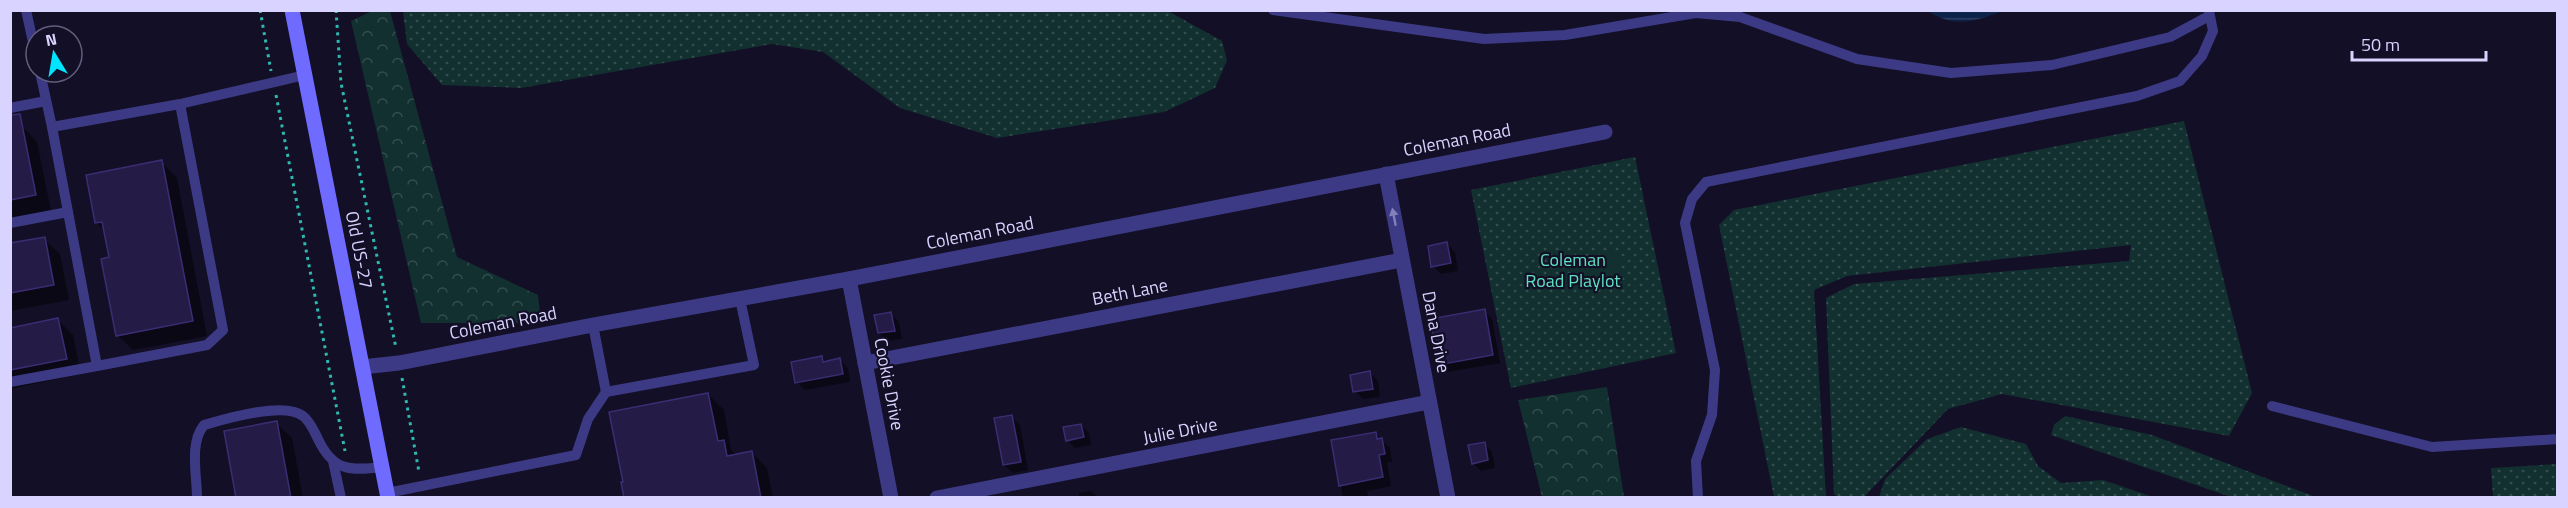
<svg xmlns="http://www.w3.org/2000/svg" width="2568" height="508" font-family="'Titillium Web',sans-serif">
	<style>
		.grass { fill: url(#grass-dots) }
		.forest { fill: url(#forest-crowns) }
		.garden { fill: #12302f }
		.water { fill: url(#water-rules) }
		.shadow { fill: #0007 }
		.building { fill: #241b47; stroke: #3b2d73; stroke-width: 1.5 }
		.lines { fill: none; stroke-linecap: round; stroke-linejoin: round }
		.path { stroke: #2fb8b0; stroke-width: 3; stroke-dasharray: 3 4.5; stroke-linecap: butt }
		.lane { stroke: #3d3a85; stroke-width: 10 }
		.street { stroke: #3d3a85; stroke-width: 15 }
		.secondary { stroke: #6f6bff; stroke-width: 15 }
		.oneway { fill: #837fbc }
		.labels { text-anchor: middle; stroke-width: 4.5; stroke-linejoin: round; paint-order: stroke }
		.street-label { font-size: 18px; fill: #d9d4ff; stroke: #130f26 }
		.park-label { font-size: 18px; fill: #5fe0c0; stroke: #130f26 }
	</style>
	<defs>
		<pattern id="grass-dots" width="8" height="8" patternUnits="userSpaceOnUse" patternTransform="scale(1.5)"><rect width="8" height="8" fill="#12302f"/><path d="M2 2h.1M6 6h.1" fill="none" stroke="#344d4e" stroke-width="1.8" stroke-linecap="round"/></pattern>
		<pattern id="forest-crowns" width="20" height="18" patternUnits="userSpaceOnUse" patternTransform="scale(1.5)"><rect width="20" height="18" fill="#12302f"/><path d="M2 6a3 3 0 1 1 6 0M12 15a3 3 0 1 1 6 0" fill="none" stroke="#344d4e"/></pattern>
		<pattern id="water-rules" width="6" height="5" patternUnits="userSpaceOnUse" patternTransform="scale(1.5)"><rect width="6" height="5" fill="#0c2248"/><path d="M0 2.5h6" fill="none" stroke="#2f4163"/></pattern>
	</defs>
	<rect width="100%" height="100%" fill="#130f26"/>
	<g class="grass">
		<path d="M403,11h765l54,30 5,19 -12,28 -51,24 -167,26 -97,-30 -77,-56 -51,-8 -251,44 -79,-3 -35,-41z"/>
		<path d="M2184,121l68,272 -23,43 -227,-42 -54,15 -84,88h-26l-4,-3 -8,-196 28,-14 275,-23 2,-16 -284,31 -33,14 12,207h-52l-55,-272 15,-15z"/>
		<path d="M1635,157l41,196 -165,35 -40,-198z"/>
		<path d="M2065,416l87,19 164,62h-85l-180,-62 3,-10z"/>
		<path d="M1961,427l65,17 12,22 23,17 42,-3 50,17h-274l6,-18 42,-40z"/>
		<path d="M2557,464v33h-64l-2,-29z"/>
	</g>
	<g class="forest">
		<path d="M372,11h18l67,246 81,38 3,28h-120l-70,-302z"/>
		<path d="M1607,387l17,110h-82l-24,-97z"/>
	</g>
	<path class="garden" d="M1617,251l6,32 -31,6 -6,-32z"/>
	<path class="water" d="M1928,11h75c-28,10 -48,18 -75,0z"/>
	<g class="shadow">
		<path d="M22,126l15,16 14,69 -41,7v-89z"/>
		<path d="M161,162l16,16 30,158 -74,14 -16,-15 -7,-76 -5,-28 -9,-9z"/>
		<path d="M44,239l16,15 9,46 -59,11v-66z"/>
		<path d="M1447,244l8,8 3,19 -17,3 -8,-8z"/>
		<path d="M1484,311l8,8 8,44 -53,9 -8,-8z"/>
		<path d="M891,314l8,8 3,17 -15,2 -8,-8z"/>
		<path d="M58,320l15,15 8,39 -71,15v-60z"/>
		<path d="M822,357l5,5 13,-2 8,8 2,14 -45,8 -8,-8z"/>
		<path d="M1370,373l8,8 2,16 -17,2 -8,-8z"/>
		<path d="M708,394l16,16 7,40 6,5 15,-2 15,15 6,30h-147z"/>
		<path d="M1012,417l8,8 8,45 -15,3 -9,-8z"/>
		<path d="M276,423l16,15 11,60h-65z"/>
		<path d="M1081,425l8,8 2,12 -16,3 -8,-8z"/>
		<path d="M1375,434l15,14 2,14h-5l4,24 -24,5 1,7h-25l-10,-57z"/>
		<path d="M1484,444l8,8 3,16 -14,3 -8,-8z"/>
		<path d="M1091,491l7,7h-19v-5z"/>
	</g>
	<g class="building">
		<path d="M20,114l16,81 -26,5v-85z"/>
		<path d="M162,160l31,161 -77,15 -15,-77 8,-2 -7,-35 -7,1 -9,-48z"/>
		<path d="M45,237l9,48 -44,8v-50z"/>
		<path d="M1447,242l4,21 -20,4 -3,-21z"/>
		<path d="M1485,309l8,46 -55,10 -8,-46z"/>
		<path d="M891,312l4,19 -17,2 -4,-18z"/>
		<path d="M58,318l9,41 -57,11v-42z"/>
		<path d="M822,356l1,6 17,-4 3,16 -48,9 -4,-21z"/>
		<path d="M1370,371l3,18 -20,3 -3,-17z"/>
		<path d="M708,393l10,48 6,-1 3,16 25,-5 9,47h-137l-3,-16h2l-14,-70z"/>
		<path d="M1012,415l9,47 -18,3 -9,-47z"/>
		<path d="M277,421l14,77h-55l-12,-67z"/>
		<path d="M1081,424l3,13 -18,4 -3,-14z"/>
		<path d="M1376,432l1,7 5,-1 3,16 -6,1 4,22 -44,9 -8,-46z"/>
		<path d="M1485,442l3,18 -16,4 -4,-19z"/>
	</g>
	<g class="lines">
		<g class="path">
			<path d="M260,10l11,61"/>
			<path d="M336,10l5,73 55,265"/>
			<path d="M276,95l69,356"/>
			<path d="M402,378l17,94"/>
		</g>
		<g class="lane">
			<path d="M26,10l10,46"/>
			<path d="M1273,10l211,29 81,-4 131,-22 44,4 117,42 94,14 101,-8 118,-28 39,-21"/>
			<path d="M40,72l12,55"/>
			<path d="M180,104l-128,23 45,239 110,-21 16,-15 -43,-226 125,-29"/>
			<path d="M10,108l36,-7"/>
			<path d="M10,223l58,-11"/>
			<path d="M10,382l87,-16"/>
			<path d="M606,392l148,-27 -14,-66"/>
			<path d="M2272,406l160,41 126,-8"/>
			<path d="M333,461l8,37"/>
			<path d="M387,493l189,-38 12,-36 18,-27 -13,-67"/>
			<path d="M197,498c0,-23 -8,-55 7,-73 21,-6 80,-24 99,-9 7,5 11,15 15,23 15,32 32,32 64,28"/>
			<path d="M1698,498l-2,-37 16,-46 3,-45 -30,-147 7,-24 14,-17 431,-86 43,-15 22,-25 11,-25 -4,-20"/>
		</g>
		<g class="street">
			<path d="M1386,174l62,324"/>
			<path d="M849,279l42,219"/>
			<path d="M865,363l537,-103"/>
			<path d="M362,367l37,-4 194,-38 256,-46 756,-147"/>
			<path d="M937,498l492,-96"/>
		</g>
		<path class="secondary" d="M292,10l96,488"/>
	</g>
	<defs><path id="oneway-solid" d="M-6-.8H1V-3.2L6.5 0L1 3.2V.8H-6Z" transform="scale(1.5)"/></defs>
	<use class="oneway" href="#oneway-solid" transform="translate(1394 217) rotate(-101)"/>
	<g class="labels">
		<g class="street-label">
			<text transform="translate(1457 140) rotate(-11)" y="6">Coleman Road</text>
			<text transform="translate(980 233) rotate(-11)" y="6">Coleman Road</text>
			<text transform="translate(359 250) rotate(79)" y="6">Old US-27</text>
			<text transform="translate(1130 292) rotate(-11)" y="6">Beth Lane</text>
			<text transform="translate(503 323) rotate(-11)" y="6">Coleman Road</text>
			<text transform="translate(1436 332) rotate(79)" y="6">Dana Drive</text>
			<text transform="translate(889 384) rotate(79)" y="6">Cookie Drive</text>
			<text transform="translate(1180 431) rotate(-11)" y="6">Julie Drive</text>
		</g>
		<g class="park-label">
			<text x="1573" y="266">Coleman<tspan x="1573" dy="21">Road Playlot</tspan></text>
		</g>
	</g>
	<rect width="2568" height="508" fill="none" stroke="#d9d4ff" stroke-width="24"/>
	<g transform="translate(54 54) rotate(349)"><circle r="28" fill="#130f26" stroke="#625e7d" stroke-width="1.5"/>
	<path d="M0-4.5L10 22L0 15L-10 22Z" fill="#00e5ff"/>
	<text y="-9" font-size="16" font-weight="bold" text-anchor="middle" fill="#d9d4ff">N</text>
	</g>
	<path d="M2352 51v9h134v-9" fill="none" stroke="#d9d4ff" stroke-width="3"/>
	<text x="2361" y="51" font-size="18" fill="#d9d4ff" stroke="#130f26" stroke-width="4.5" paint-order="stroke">50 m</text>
</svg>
